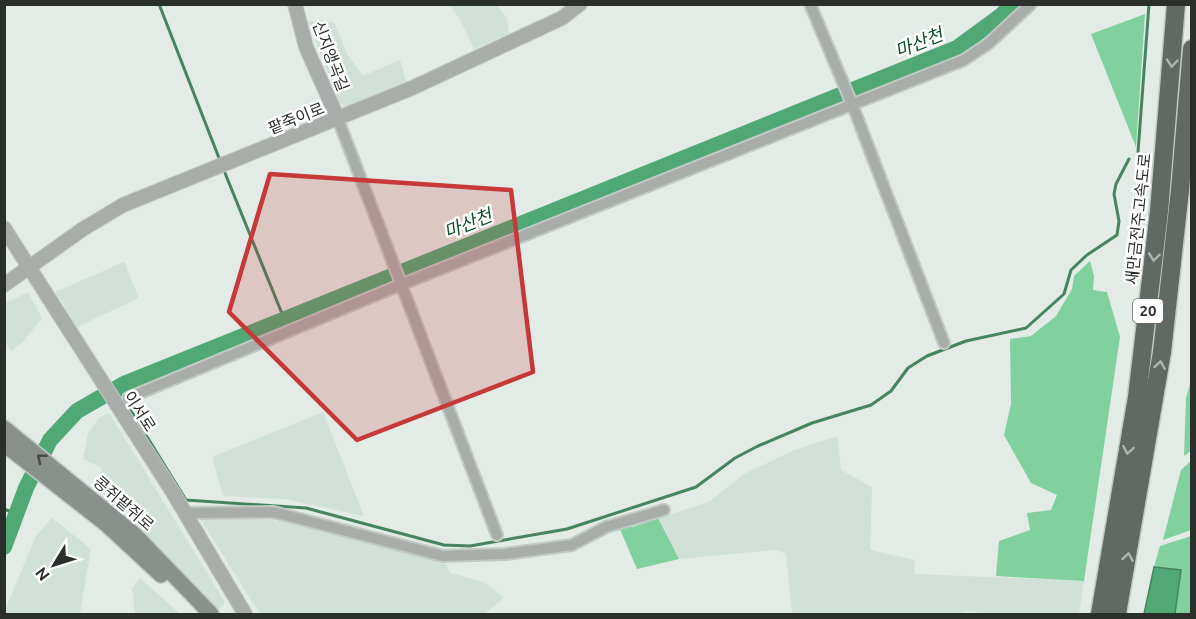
<svg xmlns="http://www.w3.org/2000/svg" width="1196" height="619" font-family="Ubuntu,'Noto Sans KR',sans-serif">
	<style>
		.built { fill: #d2e1d7 }
		.green { fill: #81d19f }
		.water { fill: #50a875; stroke: #45845f; stroke-width: 1.5 }
		.lines { fill: none; stroke-linecap: round; stroke-linejoin: round }
		.stream { stroke: #45845f; stroke-width: 3 }
		.river { stroke: #50a875; stroke-width: 16 }
		.minor-casing { stroke: #c1c9c4; stroke-width: 14 }
		.tertiary-casing { stroke: #c1c9c4; stroke-width: 16 }
		.secondary-casing { stroke: #c1c9c4; stroke-width: 18 }
		.motorway-casing { stroke: #c1c9c4; stroke-width: 21 }
		.minor { stroke: #a9adaa; stroke-width: 10 }
		.tertiary { stroke: #a9adaa; stroke-width: 14 }
		.secondary { stroke: #8a908c; stroke-width: 15 }
		.motorway { stroke: #616963; stroke-width: 18 }
		.oneway { stroke: #b0b4b1 }
		.oneway2 { stroke: #484c49 }
		.marked { fill: #c73838; fill-opacity: 0.2; stroke: #c73838; stroke-width: 4.5; stroke-linejoin: round }
		.labels { text-anchor: middle; stroke-width: 5; stroke-linejoin: round; paint-order: stroke }
		.shield { fill: #fff; stroke: #6b6d6b; stroke-width: 1.5 }
		.shield-label { font-size: 15px; font-weight: bold; fill: #2b2f2c }
		.street-label { font-size: 16px; fill: #2b2f2c; stroke: #fff }
		.water-label { font-size: 18px; font-style: italic; fill: #0a4f2d; stroke: #fff }
	</style>
	<rect width="100%" height="100%" fill="#e2ebe5"/>
	<g class="built">
		<path d="M450,5h46l11,13 2,16 -35,15 -15,-31z"/>
		<path d="M308,21l26,1 13,32 16,22 37,-16 6,21 -60,26 -8,-6z"/>
		<path d="M124,262l15,36 -62,29 -22,-35z"/>
		<path d="M28,292l14,26 -20,25 -11,8 -6,-9v-39z"/>
		<path d="M323,412l41,104 -80,-17 -61,-3 -11,-39z"/>
		<path d="M109,413l116,189 -7,9 -92,-91 6,-9 -32,-37 2,-6 -19,-9 5,-26 11,-15z"/>
		<path d="M837,436l4,34 31,17 -2,63 44,10 1,14 169,7 -5,33h-88l-23,-3 -10,3h-166l-6,-61 -12,-3 -95,9 -21,-41 51,-16 35,-28 48,-23z"/>
		<path d="M199,517l73,3 25,4 148,38 5,11 34,9 20,16 -20,16h-224z"/>
		<path d="M52,518l39,31 -11,65h-72l-3,-4 31,-74z"/>
		<path d="M140,578l40,36h-45l-3,-26z"/>
	</g>
	<g class="green">
		<path d="M1145,14l-9,133 -45,-113z"/>
		<path d="M1090,261l4,15 -1,14 14,2 13,45 -36,244 -88,-5 3,-35 31,-11 -3,-17 24,-3 6,-15 -26,-12 -27,-48 7,-31 -1,-65 21,-3 25,-20 16,-27 2,-13z"/>
		<path d="M1191,380v71l-7,5 2,-58z"/>
		<path d="M1191,461v69l-28,10 18,-70z"/>
		<path d="M658,518l21,41 -42,10 -18,-42h14z"/>
		<path d="M1191,536v78h-16l6,-44 -27,-3 6,-21z"/>
	</g>
	<path class="water" d="M1154,567l27,3 -6,44h-31z"/>
	<g class="lines">
		<g class="stream">
			<path d="M159,4l60,154"/>
			<path d="M1138,152l11,-148"/>
			<path d="M225,173l60,148"/>
			<path d="M117,388l69,112 120,8 138,37 26,1 97,-17 129,-42 39,-29 23,-12 54,-23 59,-18 20,-14 17,-23 19,-12 39,-15 60,-13 38,-34 7,-24 16,-15 30,-20 2,-14 -5,-27 2,-10 13,-25"/>
			<path d="M4,509l13,5"/>
		</g>
		<path class="river" d="M4,547l22,-59 24,-48 27,-29 47,-27 833,-336 45,-33 10,-11"/>
		<g class="minor-casing">
			<g id="minor">
				<path d="M810,4l42,100 92,239"/>
				<path d="M338,119l159,416"/>
				<path d="M128,398l272,-113 564,-225 24,-16 43,-40"/>
				<path d="M185,513l88,-1 170,44 62,-2 67,-9 34,-18 58,-17"/>
			</g>
		</g>
		<g class="tertiary-casing">
			<g id="tertiary">
				<path d="M295,4l11,43 32,72"/>
				<path d="M4,228l168,263 73,123"/>
				<path d="M4,285l79,-56 40,-24 289,-117 150,-70 18,-14"/>
			</g>
		</g>
		<g class="secondary-casing">
			<g id="secondary">
				<path d="M4,428l130,106 77,80"/>
				<path d="M4,444l102,80 55,51"/>
			</g>
		</g>
		<g class="motorway-casing">
			<g id="motorway">
				<path d="M1100,614l37,-217 22,-186 17,-207"/>
				<path d="M1117,614l45,-262 18,-162 12,-141"/>
			</g>
		</g>
		<use href="#minor" class="minor"/>
		<use href="#tertiary" class="tertiary"/>
		<use href="#secondary" class="secondary"/>
		<use href="#motorway" class="motorway"/>
	</g>
	<defs><path id="oneway-chevron" d="M-2-3.5L2.5 0L-2 3.5" fill="none" stroke-width="1.6" stroke-linecap="round" stroke-linejoin="round" transform="scale(1.5)"/></defs>
	<g class="oneway">
		<use href="#oneway-chevron" transform="translate(1172 63) rotate(95)"/>
		<use href="#oneway-chevron" transform="translate(1154 257) rotate(97)"/>
		<use href="#oneway-chevron" transform="translate(1160 365) rotate(-81)"/>
		<use href="#oneway-chevron" transform="translate(1128 450) rotate(100)"/>
		<use href="#oneway-chevron" transform="translate(1128 557) rotate(-80)"/>
	</g>
	<use class="oneway2" href="#oneway-chevron" transform="translate(41 458) rotate(-141)"/>
	<path class="marked" d="M270,174l241,16 22,182 -176,68 -128,-128z"/>
	<g class="labels">
		<rect class="shield" x="1133" y="299" width="30" height="24" rx="4.5"/>
		<g class="shield-label">
			<text x="1148" y="316">20</text>
		</g>
		<g class="street-label">
			<text transform="translate(331 56) rotate(69)" y="6">신지앵곡길</text>
			<text transform="translate(296 118) rotate(-22)" y="6">팥죽이로</text>
			<text transform="translate(1138 219) rotate(-84)" y="6">새만금전주고속도로</text>
			<text transform="translate(140 411) rotate(57)" y="6">이서로</text>
			<text transform="translate(124 503) rotate(41)" y="6">콩쥐팥쥐로</text>
		</g>
		<g class="water-label">
			<text transform="translate(919 43) rotate(-22)" y="6">마산천</text>
			<text transform="translate(468 224) rotate(-22)" y="6">마산천</text>
		</g>
	</g>
	<rect width="1196" height="619" fill="none" stroke="#2b2f2c" stroke-width="12"/>
	<g transform="translate(54 565) rotate(232)" stroke="#ffffff" stroke-width="4.5" paint-order="stroke">
	<path d="M0-4.5L10 22L0 15L-10 22Z" fill="#2b2f2c"/>
	<text y="-9" font-size="16" font-weight="bold" text-anchor="middle" fill="#2b2f2c">N</text>
	</g>
</svg>
